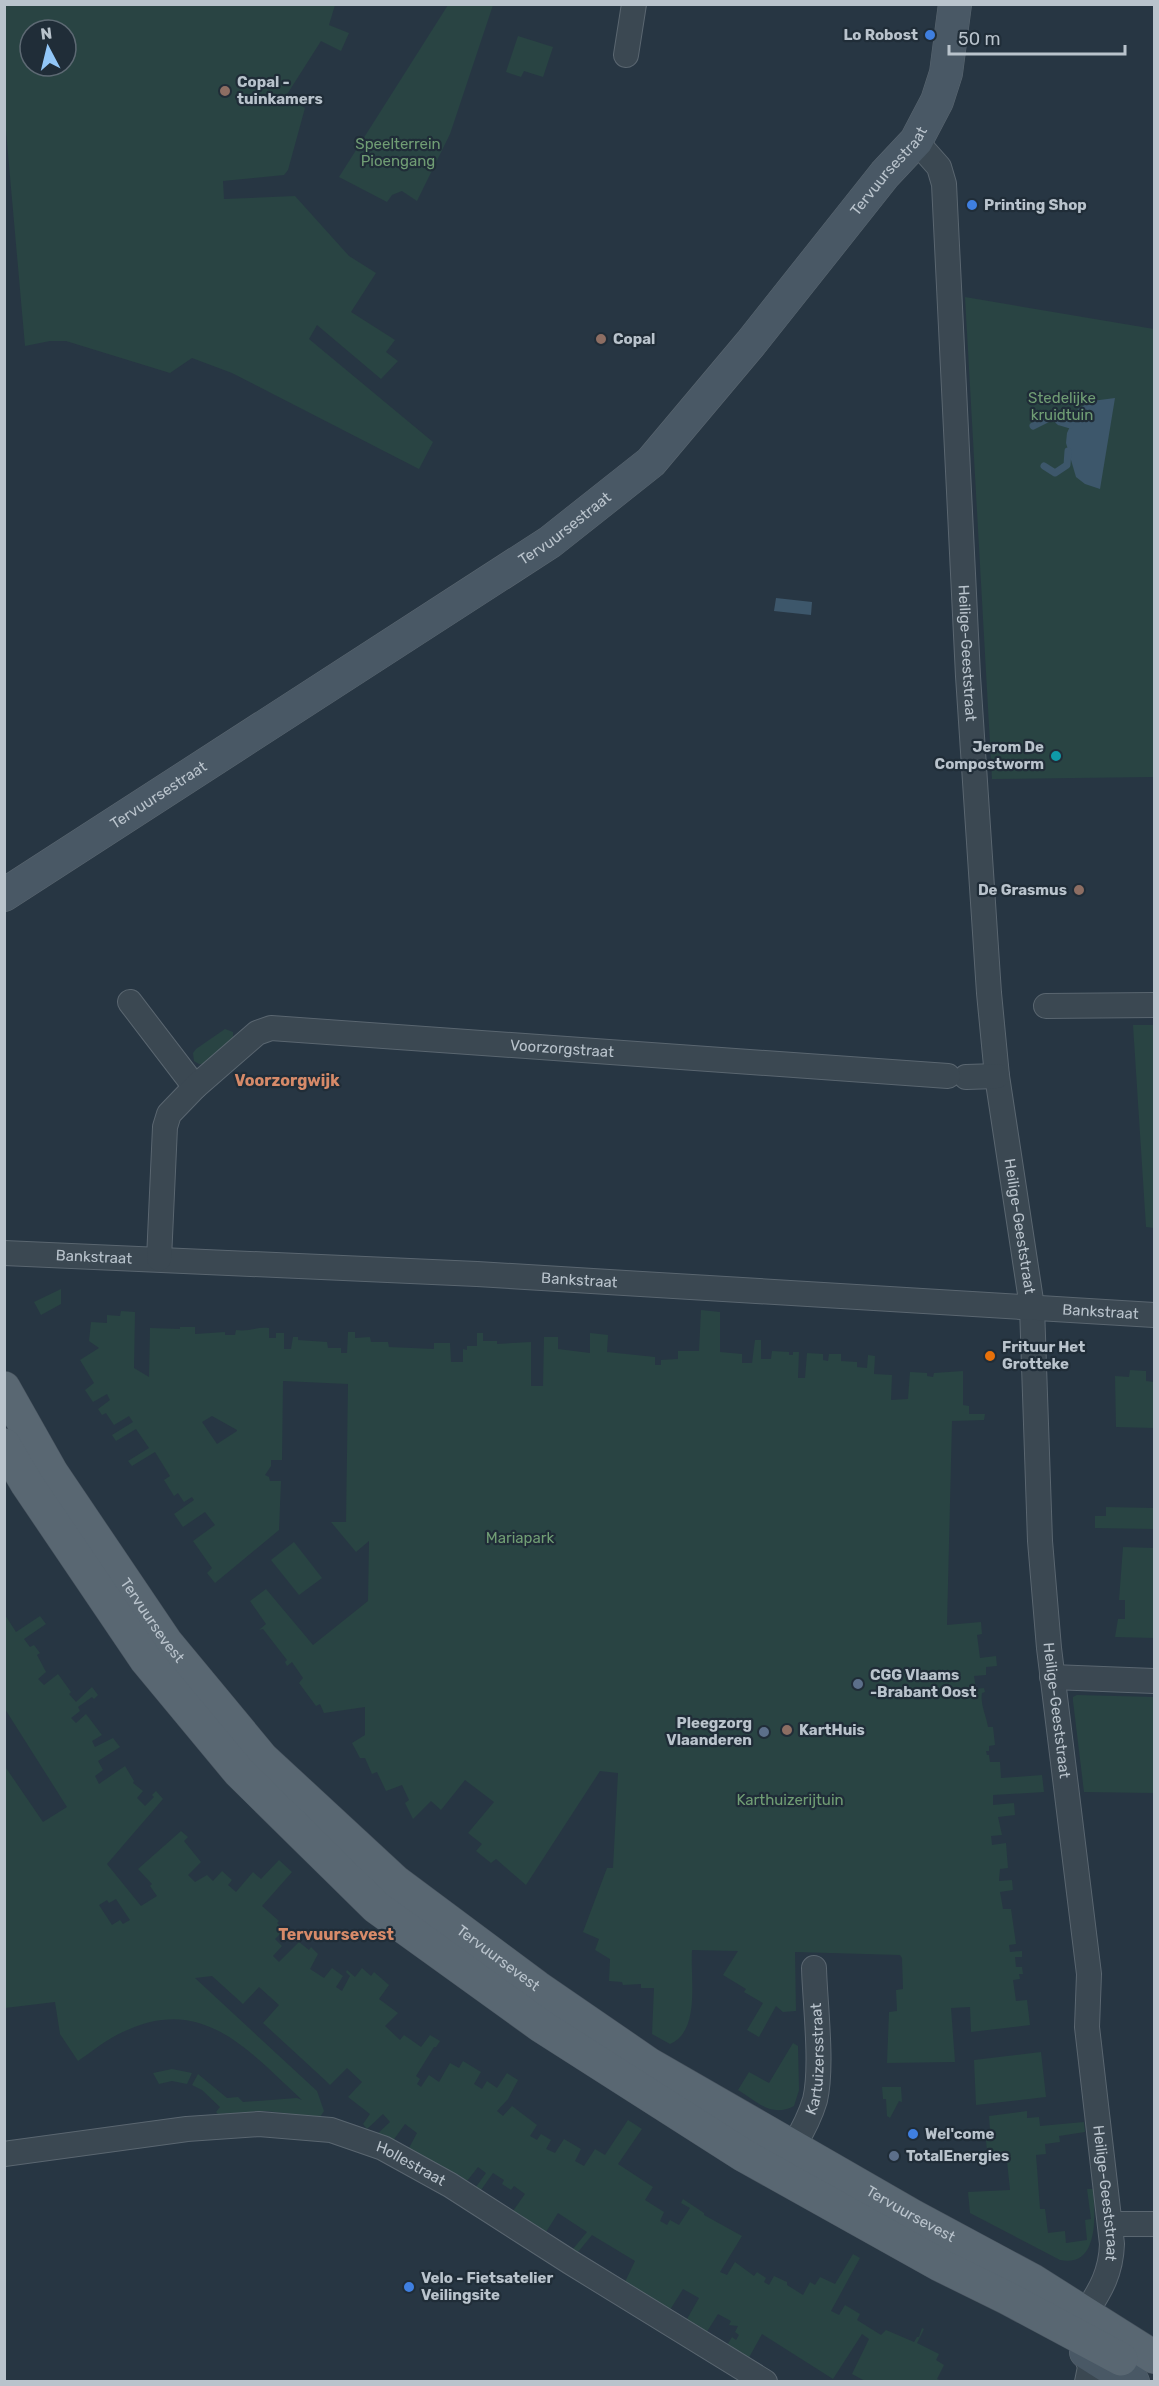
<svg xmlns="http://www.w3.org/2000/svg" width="1159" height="2386" font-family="Rubik,sans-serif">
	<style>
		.green { fill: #294443; fill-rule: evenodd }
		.water { fill: #3d576b }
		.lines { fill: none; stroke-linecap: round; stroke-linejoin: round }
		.stream { stroke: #3d576b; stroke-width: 7 }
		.street-casing { stroke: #5a6670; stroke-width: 26 }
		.secondary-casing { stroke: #5a6670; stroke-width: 34 }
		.primary-casing { stroke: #45515c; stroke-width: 34 }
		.street { stroke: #3b4852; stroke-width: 24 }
		.secondary { stroke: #495865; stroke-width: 33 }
		.primary { stroke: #596772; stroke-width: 33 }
		.shop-dot { fill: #3f7fe0; stroke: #202d38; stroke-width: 2 }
		.education-dot { fill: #8d6e63; stroke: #202d38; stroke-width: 2 }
		.culture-dot { fill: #0f9aa8; stroke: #202d38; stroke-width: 2 }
		.food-dot { fill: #e8710a; stroke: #202d38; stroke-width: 2 }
		.service-dot { fill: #5c6f8a; stroke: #202d38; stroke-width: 2 }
		.labels { text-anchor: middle; stroke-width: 4.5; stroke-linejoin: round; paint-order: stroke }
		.poi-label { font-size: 15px; font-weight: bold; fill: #b9c3cc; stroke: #202d38; text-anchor: start }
		.park-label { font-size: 15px; fill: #709d74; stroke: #202d38 }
		.street-label { font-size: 15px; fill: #b9c3cc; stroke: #202d38 }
		.neighbourhood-label { font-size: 16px; font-weight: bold; fill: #d68a69; stroke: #202d38 }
	</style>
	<rect width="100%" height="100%" fill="#273643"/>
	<g class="green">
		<path d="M4,5h331l-6,20 20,8 -8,18 -20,-10 -35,55 19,12 -17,62 -4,5 -61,6 1,18 71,-3 54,60 27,17 -25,39 44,28 -9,12 12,9 -17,18 -64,-54 -8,14 124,103 -14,27 -187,-96 -40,-15 -22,15 -104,-32h-16l-25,5 -20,-226zM30,30h36v36h-36z"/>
		<path d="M448,5h45l-43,129 -33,67 -15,-10 -10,4 -5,7 -48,-25z"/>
		<path d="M518,36l35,11 -10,30 -19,-6 -3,6 -15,-5z"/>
		<path d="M965,297l189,32v465h-1v-17l-161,2z"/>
		<path d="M1133,1025h21v203l-8,-1z"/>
		<path d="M225,1029l8,3v7l-29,25h-5l-5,-3 -1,-8 3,-4z"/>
		<path d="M61,1289v15l-20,11 -7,-13z"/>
		<path d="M701,1310l19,2v40l22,2v9h10l3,-23h6v19h10l1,-8 17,1v3h4v-3h6l-1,26h7l2,-25 16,1v6l5,1 1,-7h12v7l16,1v5l10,1 1,-13 7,1 -1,18 18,1 -1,25 17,-1 2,-27 17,1v3l6,1 1,-4 29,-2v34l6,1v8h16l-1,6 -32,1 -5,204 34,-3 1,12 -5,1 3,23 16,-2 1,10 -11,1v8l-12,1 2,13 8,-1 1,4 -3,1c-2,11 4,22 6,34h5l2,18 -6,1v5h-3l1,4h2l1,7h10l1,16 41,-3 2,17 -51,3v10l21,-2 1,12 -17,2 4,18 -11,1 1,9 14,-2 2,25 -8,1 -1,12 13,-1 1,10 -13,2 3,17h8l5,35 -7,1 1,7 12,-1v6h-7l1,10h6l1,7h-4l1,5 -7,1 3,21 11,-1 3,25 -59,7 -1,-25 -19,1 4,54 -68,1 2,-51 8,-1 -1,-21 7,-1 -1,-31 -2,-3 -105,-3 1,59 -13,1 -7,-6 -17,31 -12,-7 16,-27 -19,-11 2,-3 -23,-14 15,-24 -46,-1c-2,28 9,81 -22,94l-18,-10 2,-46h-13v-4l-18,1 -1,-3 -13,-1 1,-22 -15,-9 4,-11 -16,-7 24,-64h6l5,-95 -18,-2 -74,114 -30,-26 -5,4 -15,-12 6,-7 -14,-11 26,-31 -29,-22 -24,30 -10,-9 -18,18 -8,-16 4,-3 -7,-15 -16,6 -9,-19 -5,2 -7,-16h-5l-8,-15 13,-8v-28l-41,6 -4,-9 -4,2 -17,-23 4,-5 -11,-16 -5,4 -2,-4 2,-2 -24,-31 -4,1 7,-6 -16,-23 16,-12 47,56 55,-44 1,-60 -13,11 -25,-30h15l2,-138 -65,-3 -1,79h-11v6l-6,9 4,2 1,4h11l-2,49 -64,53 -8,-10 5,-5 -19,-27 22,-16 -10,-13 -22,15 -9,-13 20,-14 -2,-3 -8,5 -6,-9 -4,3 -10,-16 6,-4 -15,-24 -23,14 -4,-5 21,-13 -13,-19 -20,12 -4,-6 21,-13 -4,-6 -15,9 -8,-12 -4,2 -4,-6 12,-9 -3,-6 -14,8 -8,-12 9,-7 -14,-23 19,-12 -10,-7 2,-19 16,1v-8l13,1 1,-5 14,1 -1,56 15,9 1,-49 30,1v-2h15v7l30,-2v3h10l1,-5c12,2 20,-3 33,-2v10h7v-5h8v16h7l2,-12h5v3l29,2 1,6h13v5h6l1,-21h7v6l15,-1 1,5h17l1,5 45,2v-6h16l1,19h12v-13l4,1v-4h10v-13h6v8h14v3l34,-2v44h12l1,-49h14v12l32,4v-20l18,2 -1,17 48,5v8h6v-5l17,-1v-8h21zM212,1416l25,14v1l-20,13 -15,-22z"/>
		<path d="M1130,1370l16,1v10l8,1v46l-38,-1 -1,-51 14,1z"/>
		<path d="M1106,1507l48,1v21l-59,-1v-12h11z"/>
		<path d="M294,1542l28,36 -23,17 -28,-35z"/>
		<path d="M1123,1547l31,1v90l-39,-1 3,-18h7v-19h-6z"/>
		<path d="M5,1615l11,17 24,-16 6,8 -22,15 6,8 4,-2 6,8 -3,2 9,17 -8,7 6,6 14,-11 13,18 -2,2 7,8 16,-15 6,8 -4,4 -2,-2 -14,10 2,4 -9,7 5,5 10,-9 16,21 -10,6 3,6 18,-9 7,9 -22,14 5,9 -8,6 4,8 26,-18 9,15 -1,2 10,8 -6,7 8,8 9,-9 -2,-2 4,-4 7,8 -56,65 34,42 16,-10 -7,-10 2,-2 -14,-15 43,-38 7,6 -4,4 17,21 -13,13 7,7 12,-7 6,6 9,-10 10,9 -4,5 8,7 17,-20 8,7 18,-19 13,12 -30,34 17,15 -2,2 7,7 -9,9 7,7 -9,10 6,6 20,-20 10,8 2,-3 7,7 -8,15 14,9 8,-10 11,8 -7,11 6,4 8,-15 -4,-4 1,-2 8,7 7,-9 9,8 3,-4 15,13 -10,14 19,14 -13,13 15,14 4,-5 17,12 9,-12 10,6 -4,6h-2l-18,29 4,3 -3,5 4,3 8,-12 10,7 11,-19 9,5 4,-7 18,11 -7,12 8,5 5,-8 10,7 10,-15 11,7 -10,19 -11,12 6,5 9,-10 25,19 -7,11 7,4 4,-6 10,6 -5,9 9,4 9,-14 17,10 -6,12 9,5 11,-17 10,6 23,-35 14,9 -24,35 35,23 -8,13 19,12 -4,9 7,4 3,-5 9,5 11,-17 -9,-5 2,-4 21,14v2l38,21 -22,36 7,3 8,-13 19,14 3,-4 9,6 -2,4 5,3 5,-9 13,6v3l16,10 7,-13 5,3 5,-8 15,7 18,-30 7,4 -29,53 8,4 6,-10 15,9 -3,6 24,15 5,-5 28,12 3,-5h2l3,-9 2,1 -7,14 22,11 -3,6 8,5 -7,14 5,2h-77l-13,-7 17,-35 -7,-5 -29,45 -71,-45 -16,29 -22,-13 8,-13 4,3 3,-5 -4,-3 3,-6 -9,-1 2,-4 -13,-7 -15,24 -20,-12 16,-28 -16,-9 -15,24 -43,-31 10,-21 -43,-26 -14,17 -5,-3 14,-17 -29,-19 -12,19 -33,-21 12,-17 -11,-8 -3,4 -9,-6 2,-4 -11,-7 -12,17 -5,-3 10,-14 -8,-6 -11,14h-6l-53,-31 9,-17 -12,-9 -13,18 -18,-5 16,-15 -7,-8 -16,15 -4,-5 7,-10 -22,-17 14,-15 -15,-14 -17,17 -4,-4 -63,-58 16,-18 -20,-18 -16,17 -31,-28 -17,2 122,113 7,20 -4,6 -54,-6 -48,3 -2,-2 4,-5 -18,-17 -10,-5 6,-11 29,24 11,-1 5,5 54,-4 5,2c-53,-49 -99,-106 -177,-69 -17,7 -32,20 -47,30l-18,-27 -5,-32 -50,6 -1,-243 39,57 24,-15 -62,-98zM116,1899l14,21 -7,4 -3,-4 -8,5 -13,-20 8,-5 2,3z"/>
		<path d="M1077,1695l77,2v96l-70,-1 -11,-91v-4z"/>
		<path d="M793,2043l5,3 1,44 -5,16c-23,12 -36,-4 -56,-16l11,-18 20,11z"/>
		<path d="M1041,2052l5,45 -70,8 -2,-45z"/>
		<path d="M172,2069l20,4 -5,11 -15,-3 -13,3 -6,-11z"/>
		<path d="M882,2087h19l1,15 -3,-1 -9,17 -3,-2 -1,-17h-3z"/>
		<path d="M1027,2111v7l12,-1 1,9 44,-4 1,10 -26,4 1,6 -15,2 1,10 -10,1 4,54h5l3,24 17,-2 1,12 21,-3 -2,-20 6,-1 -4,-30h6c2,24 7,79 -33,71l-90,-47 -2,-21 42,-2 -3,-29 -14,1 -1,-5 -13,2v3h-14l-1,-11h23l-2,-20h5l-1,-15z"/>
	</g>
	<g class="water">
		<path d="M1115,398l-15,91 -15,-5 -9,-7 -10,-34 1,-10 11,-24 14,-8z"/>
		<path d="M776,598l36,4 -1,13 -37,-4z"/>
	</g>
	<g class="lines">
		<g class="stream">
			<path d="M1033,426l20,-10 7,6 10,3"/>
			<path d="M1044,466l11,7 12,-8 1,-14"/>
		</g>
		<g class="street-casing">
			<g id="street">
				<path d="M626,55l8,-51"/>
				<path id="s1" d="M916,141l23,26 5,17 24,492 21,317 8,83 35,231 8,234 9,107 40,326 -2,53 25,217c-1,28 -11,46 -26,68"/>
				<path d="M130,1002l65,85"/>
				<path d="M1046,1006l108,-1"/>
				<path d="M966,1077l31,-1"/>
				<path id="s2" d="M4,1253l473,21 677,41"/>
				<path id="s3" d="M159,1259l6,-132 4,-13 26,-27 62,-54 14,-5 677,48"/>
				<path d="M1052,1677l102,4"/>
				<path id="s4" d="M793,2147c9,-15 17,-30 22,-47 8,-34 0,-96 -1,-132"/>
				<path id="s5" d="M4,2154l183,-25 72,-5 72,6 52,18 67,37 120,77 195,120"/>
				<path d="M1110,2224h44"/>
				<path d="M1084,2350l6,17 -3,15"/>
			</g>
		</g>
		<g class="secondary-casing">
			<g id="secondary">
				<path id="s6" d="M4,895l546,-353 101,-80 100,-119 134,-169 31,-33 21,-40 9,-28 9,-69"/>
				<path d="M1086,2352l47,30"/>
			</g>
		</g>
		<g class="primary-casing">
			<g id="primary">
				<path id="s7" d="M4,1388l48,85 114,169 96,116 134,124 141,105 112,77 264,152 119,64 122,77"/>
				<path d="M4,1445l23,39 119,176 93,112 137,135 165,119 202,129 197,110 67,33 114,61"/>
			</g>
		</g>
		<use href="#street" class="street"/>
		<use href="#secondary" class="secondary"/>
		<use href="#primary" class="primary"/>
	</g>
	<g class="shop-dot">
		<circle cx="930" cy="35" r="6"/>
		<circle cx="972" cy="205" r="6"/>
		<circle cx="913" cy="2134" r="6"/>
		<circle cx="409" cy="2287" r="6"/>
	</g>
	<g class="education-dot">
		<circle cx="225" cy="91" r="6"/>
		<circle cx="601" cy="339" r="6"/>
		<circle cx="1079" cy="890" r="6"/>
		<circle cx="787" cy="1730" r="6"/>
	</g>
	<circle class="culture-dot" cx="1056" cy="756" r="6"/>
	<circle class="food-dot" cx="990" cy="1356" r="6"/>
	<g class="service-dot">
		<circle cx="858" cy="1684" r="6"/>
		<circle cx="764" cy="1732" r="6"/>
		<circle cx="894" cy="2156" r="6"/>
	</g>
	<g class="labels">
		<g class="poi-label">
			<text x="918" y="40" text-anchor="end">Lo Robost</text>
			<text x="237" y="87">Copal -<tspan x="237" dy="17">tuinkamers</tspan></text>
			<text x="984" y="210">Printing Shop</text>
			<text x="613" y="344">Copal</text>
			<text x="1044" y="752" text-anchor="end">Jerom De<tspan x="1044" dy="17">Compostworm</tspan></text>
			<text x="1067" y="895" text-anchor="end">De Grasmus</text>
			<text x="1002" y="1352">Frituur Het<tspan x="1002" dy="17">Grotteke</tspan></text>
			<text x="870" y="1680">CGG Vlaams<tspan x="870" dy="17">-Brabant Oost</tspan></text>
			<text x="752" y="1728" text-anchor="end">Pleegzorg<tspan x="752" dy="17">Vlaanderen</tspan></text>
			<text x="799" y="1735">KartHuis</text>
			<text x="925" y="2139">Wel'come</text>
			<text x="906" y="2161">TotalEnergies</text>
			<text x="421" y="2283">Velo - Fietsatelier<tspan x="421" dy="17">Veilingsite</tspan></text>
		</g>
		<g class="park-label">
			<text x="398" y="149">Speelterrein<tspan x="398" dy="17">Pioengang</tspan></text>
			<text x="1062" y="403">Stedelijke<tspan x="1062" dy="17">kruidtuin</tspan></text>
			<text x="520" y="1543">Mariapark</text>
			<text x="790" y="1805">Karthuizerijtuin</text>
		</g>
		<g class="street-label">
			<text dy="5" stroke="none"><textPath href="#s6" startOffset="1155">Tervuursestraat</textPath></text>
			<text dy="5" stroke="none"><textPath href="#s6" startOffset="670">Tervuursestraat</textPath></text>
			<text dy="5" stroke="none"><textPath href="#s1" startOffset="522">Heilige-Geeststraat</textPath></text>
			<text dy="5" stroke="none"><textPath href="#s6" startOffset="184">Tervuursestraat</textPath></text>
			<text dy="5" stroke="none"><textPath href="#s3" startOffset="572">Voorzorgstraat</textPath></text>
			<text dy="5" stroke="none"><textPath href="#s1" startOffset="1098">Heilige-Geeststraat</textPath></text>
			<text dy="5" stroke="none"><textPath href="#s2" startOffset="90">Bankstraat</textPath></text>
			<text dy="5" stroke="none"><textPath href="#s2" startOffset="576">Bankstraat</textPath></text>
			<text dy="5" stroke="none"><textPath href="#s2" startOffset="1098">Bankstraat</textPath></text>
			<text dy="5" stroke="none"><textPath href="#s7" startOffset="276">Tervuursevest</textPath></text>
			<text dy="5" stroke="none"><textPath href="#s1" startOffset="1584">Heilige-Geeststraat</textPath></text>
			<text dy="5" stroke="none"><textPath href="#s7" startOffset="762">Tervuursevest</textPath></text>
			<text dy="5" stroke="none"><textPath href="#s4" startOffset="93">Kartuizersstraat</textPath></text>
			<text dy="5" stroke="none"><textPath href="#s5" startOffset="416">Hollestraat</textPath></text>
			<text dy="5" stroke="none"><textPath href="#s1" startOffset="2070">Heilige-Geeststraat</textPath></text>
			<text dy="5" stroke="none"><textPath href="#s7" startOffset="1248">Tervuursevest</textPath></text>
		</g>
		<g class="neighbourhood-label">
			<text x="287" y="1086">Voorzorgwijk</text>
			<text x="336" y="1940">Tervuursevest</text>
		</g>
	</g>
	<rect width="1159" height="2386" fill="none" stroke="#b9c3cc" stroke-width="12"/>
	<g transform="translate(48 48) rotate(353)"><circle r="28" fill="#202d38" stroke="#5d6973" stroke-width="1.5"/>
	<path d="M0-4.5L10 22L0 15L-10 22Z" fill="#92c7f8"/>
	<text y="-9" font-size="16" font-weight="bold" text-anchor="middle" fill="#b9c3cc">N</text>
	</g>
	<path d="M949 45v9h176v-9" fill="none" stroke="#b9c3cc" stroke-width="3"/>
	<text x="958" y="45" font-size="18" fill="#b9c3cc" stroke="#202d38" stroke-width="4.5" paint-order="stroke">50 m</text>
</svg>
